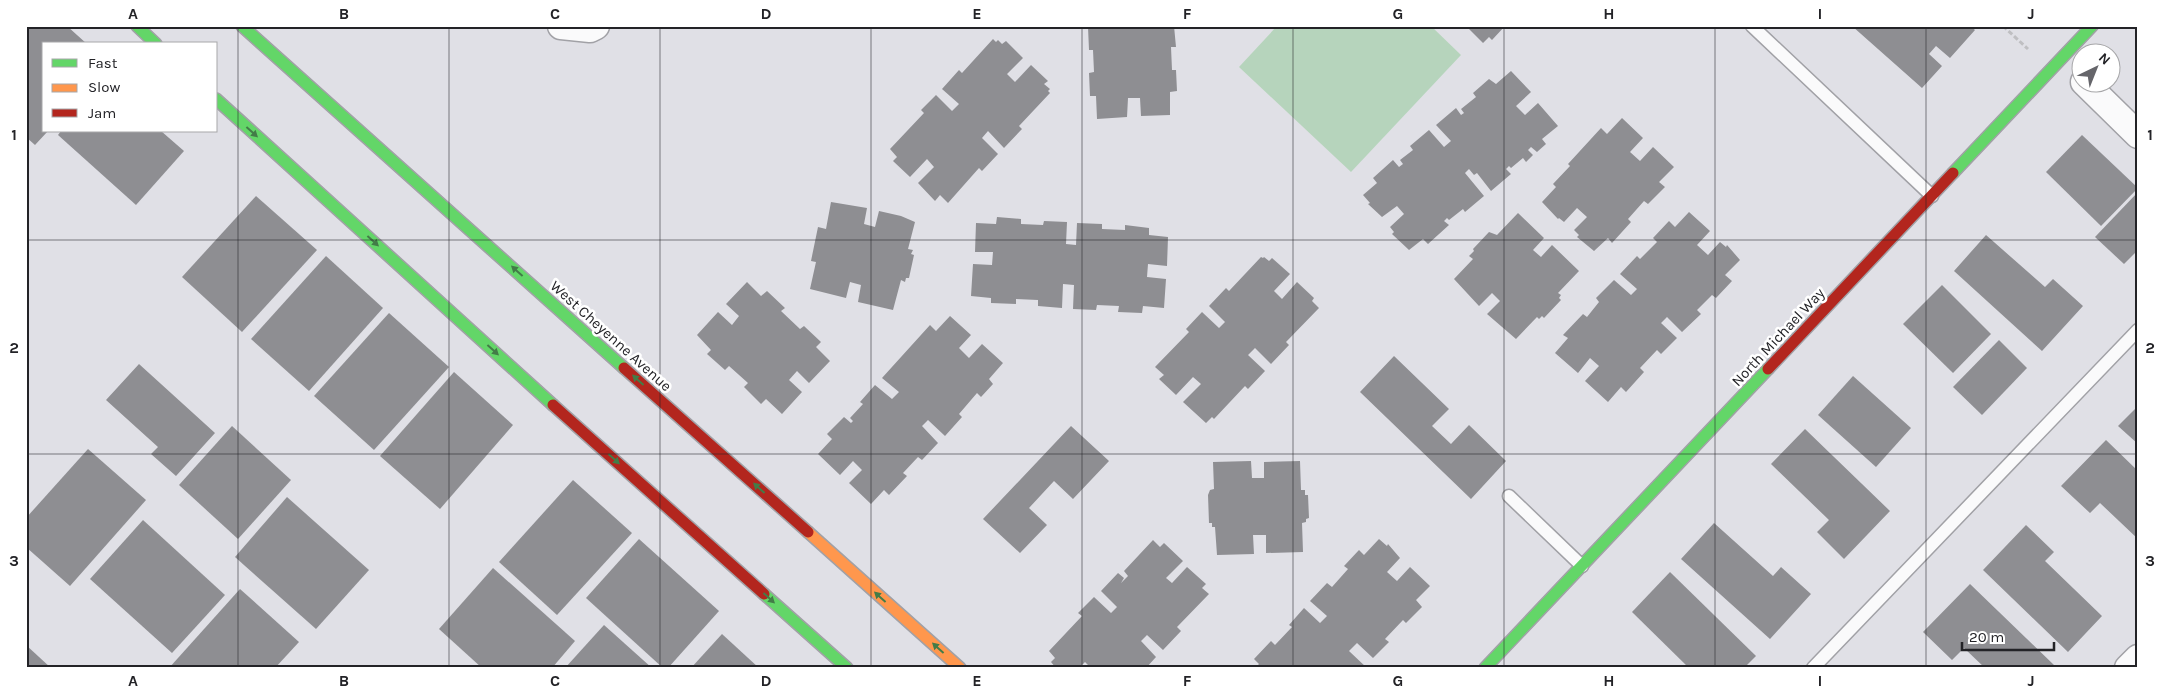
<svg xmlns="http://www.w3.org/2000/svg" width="2164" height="694" font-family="Karla,sans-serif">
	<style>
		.green { fill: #b6d4bc }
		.building { fill: #8e8e92 }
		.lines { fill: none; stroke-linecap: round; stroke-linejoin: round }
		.lane-casing { stroke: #a1a1a6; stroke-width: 15 }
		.street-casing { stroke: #a1a1a6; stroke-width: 29 }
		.fast-casing { stroke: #a1a1a6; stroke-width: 14 }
		.slow-casing { stroke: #a1a1a6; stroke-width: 14 }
		.jam-casing { stroke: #a1a1a6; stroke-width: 14 }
		.path { stroke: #bfbfc2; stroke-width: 3; stroke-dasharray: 5 2.5; stroke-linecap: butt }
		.lane { stroke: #fafafb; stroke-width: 12 }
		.street { stroke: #fafafb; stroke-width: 26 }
		.fast { stroke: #63d668; stroke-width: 11 }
		.slow { stroke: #ff974d; stroke-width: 11 }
		.jam { stroke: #b3261e; stroke-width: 11 }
		.oneway { fill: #437c48 }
		.grid { fill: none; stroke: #232327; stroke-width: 1; stroke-opacity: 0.55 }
		.labels { text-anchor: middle; stroke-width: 5; stroke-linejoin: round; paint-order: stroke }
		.street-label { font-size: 15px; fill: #232327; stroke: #fff }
		.neatline { fill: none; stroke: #232327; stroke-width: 2 }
		.grid-label { font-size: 16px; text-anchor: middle; font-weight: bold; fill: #232327 }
	</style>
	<rect width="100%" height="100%" fill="#e0e0e6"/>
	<path class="green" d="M1277,26h154l30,29 -110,117 -112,-105z"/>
	<g class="building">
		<path d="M26,26h41l20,18h-43v87h4l-13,14 -9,-8z"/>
		<path d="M1174,26l2,21h-5l1,23h4l1,21 -7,1v23l-29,1 -1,-18h-12l-1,19 -30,2 -1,-23h-6l-1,-23 5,-1 -1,-22h-4l-1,-23z"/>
		<path d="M1466,26h39l-13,14 -3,-3 -6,6z"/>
		<path d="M1852,26h118l5,4 -25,28 -14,-12 -7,8 13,12 -20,22z"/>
		<path d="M993,39l3,3 2,-2 4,4 4,-3 17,17 -16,16 8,8 16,-17 17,16 -4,3 6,5 -2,2 2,2 -31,33 3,3 -18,19 -16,-17 -6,7 16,16 -16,17 -3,-3 -31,35 -8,-8 -5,6 -17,-18 16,-16 -7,-8 -17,18 -17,-16 4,-4 -7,-8 34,-36 -3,-3 15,-15 16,16 7,-7 -17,-15 17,-19 3,3z"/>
		<path d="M1511,71l20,21 -15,14 9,9 13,-12 20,23 -16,13 4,5 -9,8 -6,-5 -3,3 5,5 -7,7 -3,-4 -12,10 -2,-2 -3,3 5,5 -20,17 -14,-18 -3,2 -5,-6 -4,4 19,23 -19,16 -2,-3 -14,11 -2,-2 -3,3 5,4 -21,19 -5,-5 -14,11 -17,-16 2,-2 -4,-5 14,-13 -7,-8 -15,11 -14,-13 2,-1 -7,-8 14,-12 -4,-5 20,-18 6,7 4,-3 -3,-4 13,-10 -3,-4 19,-16 15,17 7,-6 -15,-16 20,-17 5,7 3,-2 -3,-4 15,-12 -3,-4 16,-14 7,5z"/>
		<path d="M1622,118l21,20 -13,14 10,9 13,-14 21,20 -15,15 6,5 -17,17 -4,-3 -16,18 3,3 -19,21 -4,-5 -14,13 -17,-14 2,-2 -5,-5 13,-13 -10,-9 -13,14 -5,-4 -1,1 -16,-17 14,-15 -3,-3 17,-18 -2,-2 33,-36 6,6z"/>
		<path d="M61,131h100l23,20 -48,54 -78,-70z"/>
		<path d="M2082,135l56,53 -37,38 -55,-54z"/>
		<path d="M2138,192v58l-14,14 -29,-27z"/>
		<path d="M256,196l61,54 -75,82 -60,-55z"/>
		<path d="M831,202l36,6 -3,16 11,3 4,-16 22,5 14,6 -7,27 5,1 -2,4 3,1 -5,23h-3l-1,4 -4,-2 -8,30 -35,-8 3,-17 -11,-3 -4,16 -36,-9 6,-27 -5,-1 7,-34 8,2z"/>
		<path d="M1689,212l21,19 -13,14 11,10 12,-13 6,5 1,-2 13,15 -15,15 7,6 -16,17 -4,-3 -15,15 4,4 -19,18 -15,-15 -6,6 16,15 -16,16 -4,-4 -17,18 4,4 -18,20 -5,-5 -13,15 -23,-21 14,-15 -9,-8 -12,15 -23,-20 13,-15 -5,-3 20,-21 4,3 12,-15 -3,-4 18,-18 17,15 6,-6 -17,-15 17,-18 3,3 17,-17 -4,-4 16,-17 6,6z"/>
		<path d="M1518,213l26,25 -11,12 8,7 11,-12 27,26 -21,22 3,2 -2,3 2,2 -17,18 -2,-2 -3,3 -2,-2 -21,22 -29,-25 13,-13 -8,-8 -13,13 -25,-27 19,-20 -4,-3 5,-5 -1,-2 16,-17 8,3z"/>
		<path d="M997,217l24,2v5l22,1 1,-4 23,1 -1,22 10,1 1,-22 25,1v5l23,1v-5l24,3v7l19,2 -1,29 -19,-2 -1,13 19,2 -2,29 -21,-2 -1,7 -24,-1 1,-6 -22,-1 -1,5 -23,-1 1,-24 -11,-1 -1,24 -24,-2v-6l-22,-1v5l-25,-1v-5l-20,-2 2,-32 19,1 1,-13h-18l1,-29 20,1z"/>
		<path d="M1986,235l59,52 8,-8 30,27 -41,45 -88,-80z"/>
		<path d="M326,256l57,52 -74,83 -58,-52z"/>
		<path d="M1261,257l2,1 1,-1 5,4 3,-3 18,16 -16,17 8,8 15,-17 17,16 -2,3 7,7 -33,34 3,3 -18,19 -16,-16 -7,7 17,16 -17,18 -3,-3 -31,33 -2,-2 -6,6 -23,-21 18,-18 -8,-7 -17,18 -17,-16 5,-4 -9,-8 34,-35 -3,-3 16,-17 17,16 6,-6 -16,-16 17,-18 3,3z"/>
		<path d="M747,282l14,14 6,-5 18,17 -4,3 19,18 4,-3 17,16 -5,5 14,14 -21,22 -12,-12 -8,9 13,12 -20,22 -16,-15 -5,5 -17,-17 4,-4 -19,-17 -4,4 -18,-16 4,-4 -14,-15 21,-23 14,13 7,-9 -13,-12z"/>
		<path d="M1942,285l49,49 -38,39 -50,-49z"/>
		<path d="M389,313l60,54 -75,83 -60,-54z"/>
		<path d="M950,316l21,19 -12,13 10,10 13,-14 21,19 -14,16 4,5 -12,13 -4,-4 -18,21 3,3 -17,19 -17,-16 -6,6 16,17 -16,17 -4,-3 -15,16 4,3 -18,19 -5,-5 -13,14 -22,-21 13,-13 -9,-9 -13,14 -22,-21 14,-15 -5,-5 17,-17 7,6 2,-2 -3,-3 13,-14 -3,-2 15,-17 17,14 7,-7 -17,-14 48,-53 6,6z"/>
		<path d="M1999,340l28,28 -45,47 -29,-28z"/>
		<path d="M1394,356l55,53 -17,17 19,18 18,-19 37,36 -35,38 -111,-107z"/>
		<path d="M139,364l76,69 -39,43 -25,-22 7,-7 -52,-47z"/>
		<path d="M454,372l59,53 -73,84 -60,-53z"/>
		<path d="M1853,376l58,52 -35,39 -58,-52z"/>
		<path d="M2138,406v38l-20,-18z"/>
		<path d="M232,426l59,54 -53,59 -59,-54z"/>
		<path d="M1071,426l38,35 -36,38 -19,-18 -25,27 18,17 -27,28 -37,-34z"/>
		<path d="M1805,429l85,82 -46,48 -27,-27 12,-12 -58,-56z"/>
		<path d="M2106,440l32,31v68l-38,-36 -10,10 -29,-27z"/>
		<path d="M88,449l58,51 -76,86 -44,-39v-29z"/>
		<path d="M1251,461l1,17h12v-16l36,-1 1,29h4v5h3l1,23 -3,1v3l-4,1 1,29 -37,1v-18h-13l1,19 -37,1 -2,-28h-3v-4h-3l-1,-28 2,-5 4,-1 -1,-27z"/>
		<path d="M573,480l59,53 -75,82 -58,-53z"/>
		<path d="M287,497l82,73 -53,59 -81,-72z"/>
		<path d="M143,520l82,75 -53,58 -82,-74z"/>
		<path d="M1714,523l59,53 8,-9 30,27 -41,45 -89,-80z"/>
		<path d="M2026,525l28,27 -9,9 57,55 -34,36 -85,-82z"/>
		<path d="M639,539l80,72 -51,57h-5l-77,-70z"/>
		<path d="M1379,539l8,7 1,-2 12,14 -13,14 10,9 13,-14 20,19 -14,14 6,7 -16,16 -3,-3 -18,19 4,3 -16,16 -16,-15 -8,8 18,17h-112l4,-4 -5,-5 17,-18 4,4 17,-18 -3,-2 15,-17 16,15 7,-7 -17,-15 17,-18 5,4 16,-18 -4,-3 15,-16 5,5z"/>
		<path d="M1153,540l7,7 4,-4 19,18 -17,17 6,5 15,-16 19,17 -4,4 7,6 -32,33 4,4 -18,19 -16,-15 -6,6 15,16 -10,11h-55l-6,-6 -6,6h-23l-5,-6 4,-4 -6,-7 33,-35 -4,-3 16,-16 17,16 6,-6 -16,-16 17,-18 6,5 -3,5 7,-7 -4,-5z"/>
		<path d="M493,568l82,73 -23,27h-70l-43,-39z"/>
		<path d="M1670,572l86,84 -12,12h-55l-57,-56z"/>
		<path d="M1970,584l84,81 -2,3h-67l-21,-20 -12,12 -29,-28z"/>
		<path d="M240,589l59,53 -24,26h-106z"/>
		<path d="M604,625l48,43h-87z"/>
		<path d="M722,634l37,34h-68z"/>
		<path d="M26,645l25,23h-25z"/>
	</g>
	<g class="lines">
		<g class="lane-casing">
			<g id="lane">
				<path d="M1752,26l180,170"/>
				<path d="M1509,496l73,70"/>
				<path d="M1813,668l325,-338"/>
			</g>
		</g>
		<g class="street-casing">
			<g id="street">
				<path d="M561,26l29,3 6,-3"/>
				<path d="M2084,82l54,53"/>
				<path d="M2128,668l10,-10"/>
			</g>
		</g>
		<g class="fast-casing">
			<g id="fast">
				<path d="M137,26l19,18"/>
				<path d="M242,26l382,342"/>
				<path d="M216,99l337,306"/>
				<path d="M1953,173l139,-147"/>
				<path d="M764,594l83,74"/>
				<path d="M1485,668l283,-299"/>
			</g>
		</g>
		<g class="slow-casing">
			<path id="slow" d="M808,532l152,136"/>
		</g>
		<g class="jam-casing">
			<g id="jam">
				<path d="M624,368l184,164"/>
				<path d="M1768,369l185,-196"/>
				<path d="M553,405l211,189"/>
			</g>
		</g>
		<path class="path" d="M2003,26l25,23"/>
		<use href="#lane" class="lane"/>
		<use href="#street" class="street"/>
		<use href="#fast" class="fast"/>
		<use href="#slow" class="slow"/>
		<use href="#jam" class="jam"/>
	</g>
	<defs><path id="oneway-solid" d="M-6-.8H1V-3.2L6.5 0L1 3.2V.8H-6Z" transform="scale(1.25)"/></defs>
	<g class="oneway">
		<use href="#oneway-solid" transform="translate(252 132) rotate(42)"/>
		<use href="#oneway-solid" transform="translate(373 241) rotate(42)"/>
		<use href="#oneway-solid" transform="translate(517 271) rotate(-138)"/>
		<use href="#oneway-solid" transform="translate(493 350) rotate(42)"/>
		<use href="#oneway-solid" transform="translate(638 380) rotate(-138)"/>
		<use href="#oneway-solid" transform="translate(614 459) rotate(42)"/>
		<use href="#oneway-solid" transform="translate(759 488) rotate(-138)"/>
		<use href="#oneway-solid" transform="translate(880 597) rotate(-138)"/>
		<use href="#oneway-solid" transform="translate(769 598) rotate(42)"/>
		<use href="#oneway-solid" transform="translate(938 648) rotate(-138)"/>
	</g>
	<path class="grid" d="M238,26v642M449,26v642M660,26v642M871,26v642M1082,26v642M1293,26v642M1504,26v642M1715,26v642M1926,26v642M26,240h2112M26,454h2112"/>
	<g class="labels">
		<g class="street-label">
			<text transform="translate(611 336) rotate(42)" y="5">West Cheyenne Avenue</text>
			<text transform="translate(1778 337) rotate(-47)" y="5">North Michael Way</text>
		</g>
	</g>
	<rect width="2164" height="694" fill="none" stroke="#ffffff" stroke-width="55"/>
	<rect x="42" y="42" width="175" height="90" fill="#ffffff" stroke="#a7a7a9"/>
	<rect x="52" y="59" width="25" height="8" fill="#63d668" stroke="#a7a7a9"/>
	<text x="88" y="68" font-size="15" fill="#232327">Fast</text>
	<rect x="52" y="84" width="25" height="8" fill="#ff974d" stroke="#a7a7a9"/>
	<text x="88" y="92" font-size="15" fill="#232327">Slow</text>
	<rect x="52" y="109" width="25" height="8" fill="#b3261e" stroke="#a7a7a9"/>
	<text x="88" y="118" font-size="15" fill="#232327">Jam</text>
	<g transform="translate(2096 68) rotate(43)"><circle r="24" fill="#ffffff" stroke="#a7a7a9"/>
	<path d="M0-4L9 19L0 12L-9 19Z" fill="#65656a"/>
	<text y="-8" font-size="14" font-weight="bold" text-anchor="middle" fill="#232327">N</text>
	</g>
	<path d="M1962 642v8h92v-8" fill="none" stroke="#232327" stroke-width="2.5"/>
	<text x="1969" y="642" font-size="15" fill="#232327" stroke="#ffffff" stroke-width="4" paint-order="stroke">20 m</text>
	<rect x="28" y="28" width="2108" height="638" class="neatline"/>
	<g class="grid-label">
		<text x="133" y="19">A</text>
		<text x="344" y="19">B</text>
		<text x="555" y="19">C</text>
		<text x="766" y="19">D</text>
		<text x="977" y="19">E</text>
		<text x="1187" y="19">F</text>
		<text x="1398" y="19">G</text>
		<text x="1609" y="19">H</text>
		<text x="1820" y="19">I</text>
		<text x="2031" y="19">J</text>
		<text x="14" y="140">1</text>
		<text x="2150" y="140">1</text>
		<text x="14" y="353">2</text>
		<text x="2150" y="353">2</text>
		<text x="14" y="566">3</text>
		<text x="2150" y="566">3</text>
		<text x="133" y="686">A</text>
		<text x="344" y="686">B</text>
		<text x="555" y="686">C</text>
		<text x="766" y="686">D</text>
		<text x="977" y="686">E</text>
		<text x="1187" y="686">F</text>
		<text x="1398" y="686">G</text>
		<text x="1609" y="686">H</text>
		<text x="1820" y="686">I</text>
		<text x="2031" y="686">J</text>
	</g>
</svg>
